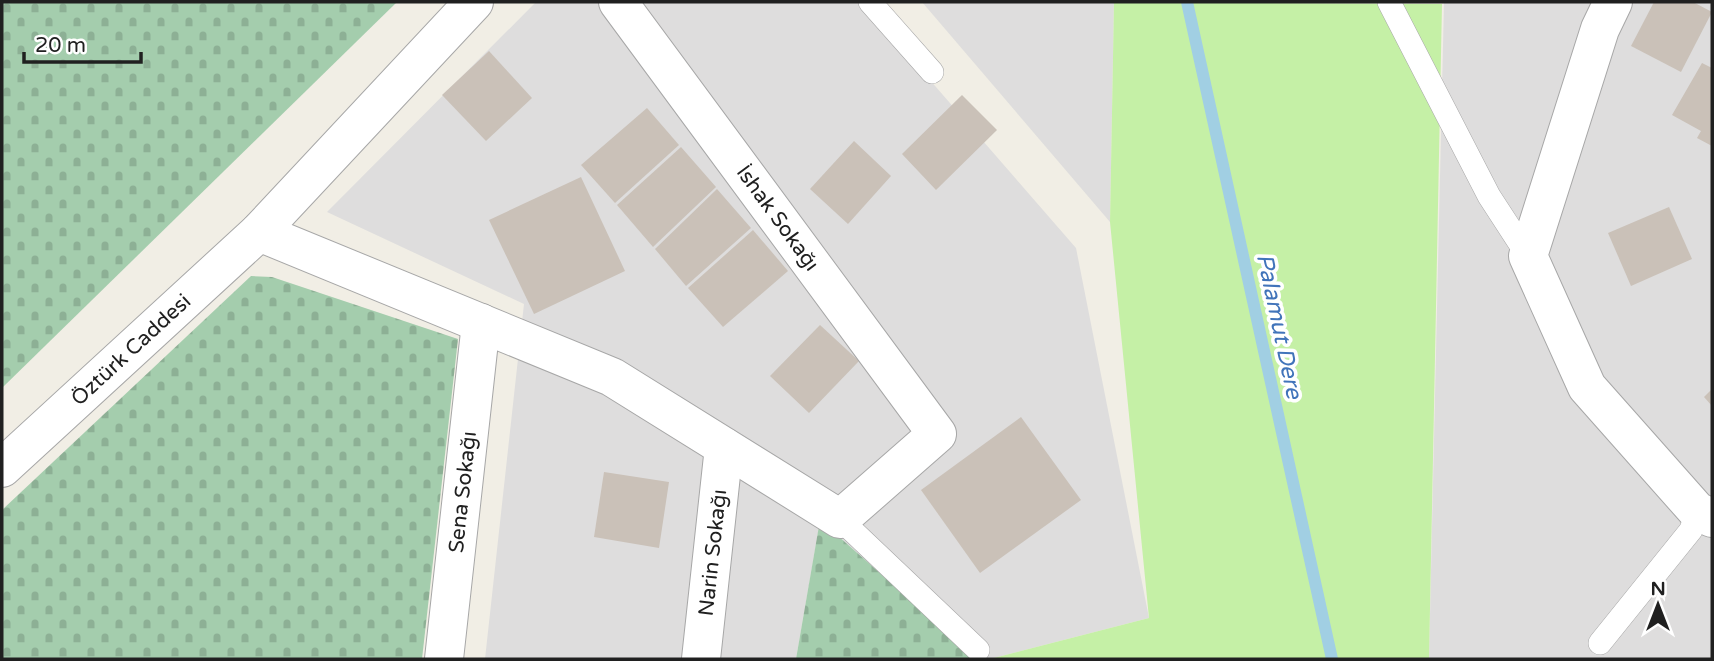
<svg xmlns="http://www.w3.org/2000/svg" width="1714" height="661" font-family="'Varela Round',sans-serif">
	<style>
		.residential { fill: #dedddd }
		.grass { fill: #c5f0a6 }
		.cemetery { fill: url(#cemetery-stones) }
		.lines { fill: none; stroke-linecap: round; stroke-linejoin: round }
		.stream { stroke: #a1cfe3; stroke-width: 12 }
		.building { fill: #cac1b8 }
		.service-casing { stroke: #a7a7a7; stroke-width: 24 }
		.minor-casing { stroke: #a7a7a7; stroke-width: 40 }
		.tertiary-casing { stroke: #a7a7a7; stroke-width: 40 }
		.service { stroke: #fff; stroke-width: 23 }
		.minor { stroke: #fff; stroke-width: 38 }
		.tertiary { stroke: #fff; stroke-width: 38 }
		.labels { text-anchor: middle; stroke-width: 7; stroke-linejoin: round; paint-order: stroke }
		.street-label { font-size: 21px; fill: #202020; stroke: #fff }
		.water-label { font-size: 23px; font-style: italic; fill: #4174ba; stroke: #fff }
	</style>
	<defs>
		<pattern id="cemetery-stones" width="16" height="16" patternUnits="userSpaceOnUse" patternTransform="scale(1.75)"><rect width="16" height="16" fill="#a4cdad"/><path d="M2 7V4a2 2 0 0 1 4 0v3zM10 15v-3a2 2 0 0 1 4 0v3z" fill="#8db095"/></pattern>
	</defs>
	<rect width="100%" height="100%" fill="#f1eee5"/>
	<g class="residential">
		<path d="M536,2h326l214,246 73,370 -159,41h-13l-157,-138 -24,138h-311l39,-355 -197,-92z"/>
		<path d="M922,2h192l-4,220z"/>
		<path d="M1444,2h268v657h-283z"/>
	</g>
	<path class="grass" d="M1114,2l328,2 -13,655h-439l159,-41 -39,-396z"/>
	<g class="cemetery">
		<path d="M2,2h395l-395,386z"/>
		<path d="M251,276l21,1 186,62 -36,320h-420v-149z"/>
		<path d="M820,520l157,139h-181z"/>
	</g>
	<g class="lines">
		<path class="stream" d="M1187,2l145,657"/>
	</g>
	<g class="building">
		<path d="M1654,2h39l19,10 -31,60 -50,-26z"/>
		<path d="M489,51l43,47 -46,43 -44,-46z"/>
		<path d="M1702,63l10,5v78l-15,-8 4,-7 -29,-16z"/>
		<path d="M962,95l35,35 -61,60 -34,-36z"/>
		<path d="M647,108l32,37 -64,58 -34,-38z"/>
		<path d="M854,141l37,35 -43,48 -38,-35z"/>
		<path d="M681,147l35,40 -63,60 -36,-42z"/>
		<path d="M581,177l44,94 -91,43 -45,-94z"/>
		<path d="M717,189l34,39 -65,58 -31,-37z"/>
		<path d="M1669,207l23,52 -61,27 -23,-53z"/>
		<path d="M753,230l35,41 -65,56 -35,-39z"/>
		<path d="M820,325l39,36 -50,52 -39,-37z"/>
		<path d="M1712,389v17l-8,-9z"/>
		<path d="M1021,417l60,83 -101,73 -59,-83z"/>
		<path d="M604,472l65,10 -10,66 -65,-11z"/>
	</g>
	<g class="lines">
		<g class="service-casing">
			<g id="service">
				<path d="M870,2l62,70"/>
				<path d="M1389,2l100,194 39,60"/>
				<path d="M840,519l138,131"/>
				<path d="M1600,643l91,-113 6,-19"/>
			</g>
		</g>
		<g class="minor-casing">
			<g id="minor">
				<path d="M1613,2l-13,27 -72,227 59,131 110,124 15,7"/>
				<path d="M259,232l353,145 228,142 97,-85 -319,-432"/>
				<path id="s1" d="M444,659l37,-336"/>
				<path id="s2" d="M701,659l23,-212"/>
			</g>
		</g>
		<g class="tertiary-casing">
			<g id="tertiary">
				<path id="s3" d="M2,468l257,-236 215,-230"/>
			</g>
		</g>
		<use href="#service" class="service"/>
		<use href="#minor" class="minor"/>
		<use href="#tertiary" class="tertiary"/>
	</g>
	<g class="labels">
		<g class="street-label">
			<text transform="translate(778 218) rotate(54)" y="7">İshak Sokağı</text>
			<text dy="7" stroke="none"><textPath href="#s3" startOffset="175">Öztürk Caddesi</textPath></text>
			<text dy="7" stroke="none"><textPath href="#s1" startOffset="168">Sena Sokağı</textPath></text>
			<text dy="7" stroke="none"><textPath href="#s2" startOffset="107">Narin Sokağı</textPath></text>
		</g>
		<g class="water-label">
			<text transform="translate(1280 326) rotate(78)" y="8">Palamut Dere</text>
		</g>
	</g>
	<rect width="1714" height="661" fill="none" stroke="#202020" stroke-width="7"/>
	<g transform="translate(1658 605)" stroke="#ffffff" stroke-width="5" paint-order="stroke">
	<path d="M0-5L12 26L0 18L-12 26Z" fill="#202020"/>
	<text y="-10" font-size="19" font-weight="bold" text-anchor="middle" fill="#202020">N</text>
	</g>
	<path d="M24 52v10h117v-10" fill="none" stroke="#202020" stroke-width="3.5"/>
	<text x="35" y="52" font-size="21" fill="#202020" stroke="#ffffff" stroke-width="5" paint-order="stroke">20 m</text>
</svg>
